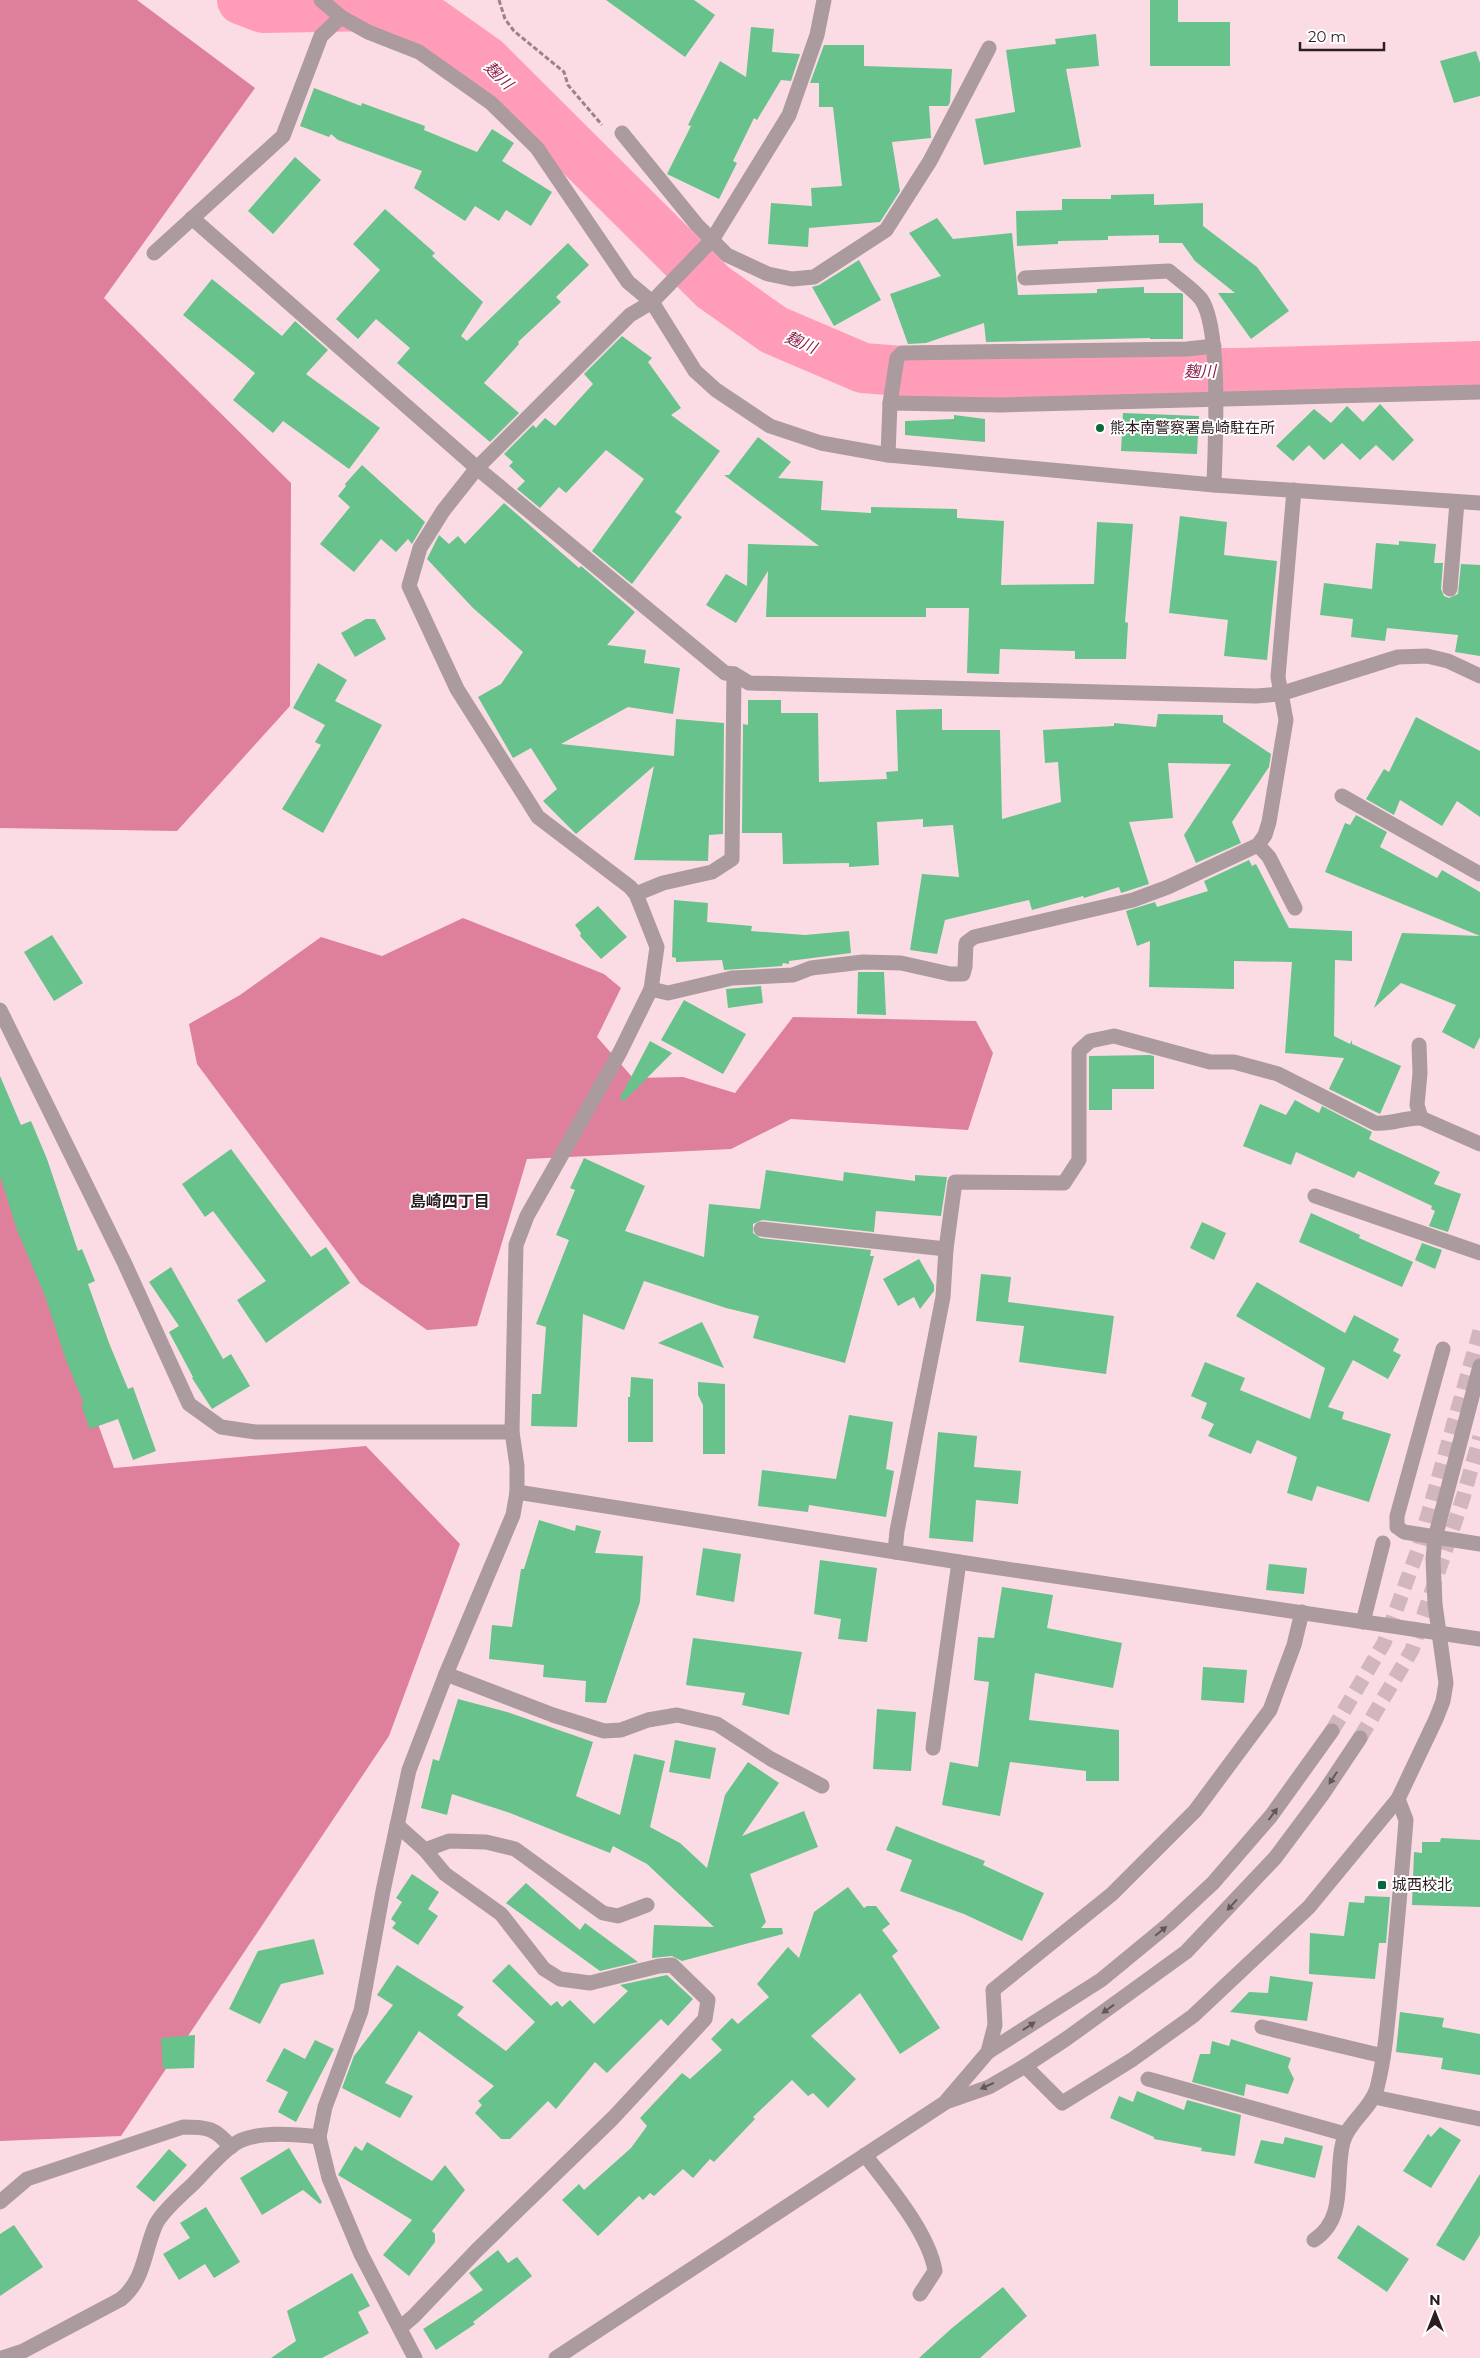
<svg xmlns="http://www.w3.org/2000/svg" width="1480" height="2358" font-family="Montserrat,'Noto Sans JP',sans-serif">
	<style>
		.forest { fill: #de809b }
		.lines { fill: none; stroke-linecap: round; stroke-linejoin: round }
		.river { stroke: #ff9db9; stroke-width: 50 }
		.building { fill: #67c28b }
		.minor-tunnel { stroke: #d2b6bd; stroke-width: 15; stroke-dasharray: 15 8; stroke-linecap: butt }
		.path { stroke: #9a8289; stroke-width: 3; stroke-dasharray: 5 2.5; stroke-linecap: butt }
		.minor { stroke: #ab9a9e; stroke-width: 15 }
		.oneway { fill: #655559 }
		.poi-dot { fill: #0b683c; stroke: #fff; stroke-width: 2 }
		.labels { text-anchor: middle; stroke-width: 4; stroke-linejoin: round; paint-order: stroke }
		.poi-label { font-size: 15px; fill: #2c1d21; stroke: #fff; text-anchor: start }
		.water-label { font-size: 16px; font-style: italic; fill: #8e1f4b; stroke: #fff }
		.neighbourhood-label { font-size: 16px; font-weight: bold; fill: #2c1d21; stroke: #fff }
	</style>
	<rect width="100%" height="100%" fill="#fcdce4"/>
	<g class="forest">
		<path d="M0,0h137l118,88 -151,210 187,185 -1,223 -113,125 -177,-3z"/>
		<path d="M463,918l141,56 17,14 -24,49 36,41 50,-1 52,16 58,-76 183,4 17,32 -25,77 -177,-11 -60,30 -204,10 -50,167 -50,4 -67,-47 -163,-219 -8,-40 51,-29 81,-58 61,19z"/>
		<path d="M0,1155l114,313 252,-22 94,98 -71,192 -268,400 -121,5z"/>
	</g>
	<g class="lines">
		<path class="river" d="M242,0l21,8 117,-2 51,16 55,39 227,226 61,43 89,38 89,7 284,-2 244,-7"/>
	</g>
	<g class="building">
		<path d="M606,0h88l21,15 -30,42z"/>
		<path d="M1150,0h28v22h52v44h-80z"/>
		<path d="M751,27l23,2 -2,23 28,2 -9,27 -10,-1 -24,40 -3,-2 -21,43 4,2 -18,36 -52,-25 24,-48 -3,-1 32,-64 26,16z"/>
		<path d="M1096,34l3,32 -33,3 15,78 -97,18 -9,-46 40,-7 -9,-62 50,-6 -1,-5z"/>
		<path d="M824,45h40v21l88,3 -2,33 -2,4h-19l2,32 -39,4 8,49 -20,31 -71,6 -1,19 -40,-3 3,-41 41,3 -1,-18 31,-2 -9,-79h-14v-24h-9z"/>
		<path d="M1476,51l4,12v33l-26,7 -14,-42z"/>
		<path d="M314,88l47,18 1,-3 63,23 -1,4 53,22 15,-23 22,14 -12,18 50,31 -21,34 -25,-16 -7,11 -24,-15 -10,15 -51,-33 8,-17 -84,-31 -7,-6 -2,3 -29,-11z"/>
		<path d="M295,157l26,23 -48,54 -25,-23z"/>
		<path d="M1154,194v11l49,-2v23l54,41 32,44 -38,28 -33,-46h17l-40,-32 -13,-18h-23v-8l-51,1v4l-50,1v3l-41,2 -1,-35 46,-1v-11h49v-4z"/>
		<path d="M385,209l50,44 -3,3 51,46 -22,34 6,5 101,-98 21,22 -33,32 5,5 -43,40 1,2 -35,39 35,30 -29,29 -93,-79 13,-15 -34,-29 -18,20 -22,-20 44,-49 -27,-26z"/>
		<path d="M937,218l16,21 59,-6 6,62 79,-2v-4l47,-2v6h37l2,1v45h-33v-1l-164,4 -2,-19 -58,20 -18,1 -18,-50 51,-18 -32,-43z"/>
		<path d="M859,260l22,40 -47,26 -22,-39 7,-2z"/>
		<path d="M212,279l70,57 13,-15 33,29 -22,24 74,54 -31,41 -66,-48 -10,12 -40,-33 22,-27 -72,-58z"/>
		<path d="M622,336l30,22 -4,4 33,46 -10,7 49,36 -45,61 7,5 -50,67 -40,-33 52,-72 -38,-29 -40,43 -7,-6 -19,21 -23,-19 8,-8 -16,-15 4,-4 -9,-8 29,-29 3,3 9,-10 10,8 38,-42 -9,-10z"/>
		<path d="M1380,404l34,36 -21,21 -17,-16 -16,15 -18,-17 -18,17 -15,-15 -16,16 -17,-15 38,-37 17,14 16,-17 16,16z"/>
		<path d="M1123,413l76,3 -2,38 -76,-3z"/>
		<path d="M954,415l31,4v23l-80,-7v-14l49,-2z"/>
		<path d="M758,437l33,25 -13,16 45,3 -2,29 50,3v-6l86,2v9l47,3 -3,64 93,-1 3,-62 36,2 -8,98 3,1 -2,36h-51v-8l-75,-2 -1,25 -32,-1 2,-65h-43v9h-160l2,-46 -32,52 -30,-18 20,-31 21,12 1,-42 71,2 -95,-71h5z"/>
		<path d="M362,465l63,57 -13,22 -4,-5 -12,13 -15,-13 -27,33 -34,-28 30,-37 -12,-11 8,-10 -1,-2z"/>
		<path d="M504,503l75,65 2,-2 54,46 -28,33 39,5 -2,13 36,5 -7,46 -45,-7 -67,37 113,12 2,-37 48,4 -1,111 -14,1 -1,26 -74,-1 20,-94 -78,68 -33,-33 14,-12 -26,-41 -18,10 -35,-61 23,-13 22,-32 -50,-44 -46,-49 12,-24 10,9 9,-8 7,8z"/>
		<path d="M1180,516l47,6 -3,33 53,6 -10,99 -43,-4 4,-36 -59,-7z"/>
		<path d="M1399,541l37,3 -2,19h9l-2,26 3,7 5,2 9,-4 3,-30 19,1v91l-25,-4 3,-17 -71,-7 -2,13 -34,-4 2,-18 -33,-4 4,-32 48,6 4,-46 23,2z"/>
		<path d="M366,619h9l11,20 -31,18 -14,-24z"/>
		<path d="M318,663l29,17 -12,21 47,24 -59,108 -41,-24 39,-64 -6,-3 10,-17 -32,-17z"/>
		<path d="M748,700h33v13h37l1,69 68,-3 -1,-7 12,-1 -2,-61 46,-1v21h58l2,89 59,-17 -3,-40 -13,1 -2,-33 71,-4v-3l42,4 2,-13 65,1v7l48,32 -2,13 -37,55 9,21 -45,20 -12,-28 47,-71 -63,-1 5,55 -44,4 20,62 -28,9 -2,-6 -35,11 -1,-2 -51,14 -3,-10 -84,20 -8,34 -27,-4 12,-76 37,3 -6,-52 -30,2v-8l-46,3 2,43 -30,2v-4l-66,1 -1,-31h-40l1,-109 5,1z"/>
		<path d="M1416,717l64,34v66l-23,-16 -15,25 -42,-26 -6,15 -28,-16 18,-30 5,3z"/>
		<path d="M1356,815l31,17 -7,15 57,31 5,-8 38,22v44l-155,-64 20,-49 5,2z"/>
		<path d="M1249,860l3,6 4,-2 33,64 63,3v30l-17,-1 -1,76 16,8 2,-4v4l49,22 -21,48 -51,-25 15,-31 -59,-5 7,-91 -58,-1v28l-85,-2 1,-46 -13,5 -11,-35 29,-9 2,5 51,-16 -4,-10z"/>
		<path d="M674,900l34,3 -1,19 45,4 -1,5 54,4 44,-4 2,22 -62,8v3l-6,-1 -1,3 -58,4 -2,-10 -46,2v-4l-4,-1z"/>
		<path d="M598,906l29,31 -26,22 -21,-23 1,-3 -6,-8z"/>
		<path d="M1402,933l78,3v101l-6,12 -32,-17 14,-27 -55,-22 -27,25z"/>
		<path d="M52,935l31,48 -29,18 -30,-49z"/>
		<path d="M858,972h26l2,43 -29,-1z"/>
		<path d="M761,986l2,17 -35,5 -2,-19z"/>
		<path d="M684,1000l62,34 -23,40 -62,-34z"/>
		<path d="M650,1041l22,12 -48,48 -4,-3z"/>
		<path d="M1150,1055l4,1v33h-42v21h-23v-54z"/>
		<path d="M0,1076l21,49 10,-4 16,38 31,92 4,-2 13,32 -7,3 21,59 19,46 5,-2 23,64 -23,9 -15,-41 -28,10 -9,-24 3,-1 -18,-44 -21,-64 -28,-66 -17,-54z"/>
		<path d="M1295,1100l24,13 3,-7 50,26 -3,7 71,33 -6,12 27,10 -13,38 -19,-6 6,-15 -4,-2 1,-3 -74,-35 -4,7 -58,-26 -5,13 -48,-19 17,-42 26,11z"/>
		<path d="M231,1149l80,108 15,-10 24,36 -84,60 -29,-43 29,-19 -53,-70 -8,6 -23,-33z"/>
		<path d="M584,1158l61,28 -20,45 79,26 5,-53 51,5 6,-39 77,11 1,-9 71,9v-6l32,2 -6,39 -65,-5 -2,21 -112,-12 -9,4v9l7,5 111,12 -1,6h4l-29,107 -92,-25 6,-22 -33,-8 -82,-27 -20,49 -41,-16 -6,113 -46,-1 1,-32h9l5,-67 -10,-3 33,-84 -13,-5 19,-45 -5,-2z"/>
		<path d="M1311,1213l49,22 -1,3 54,24 -11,25 -103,-45z"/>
		<path d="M1202,1222l24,11 -12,27 -24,-12z"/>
		<path d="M1422,1243l20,7 -7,19 -20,-9z"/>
		<path d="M919,1259l15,26v6l-14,18 -6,-12 -16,9 -15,-27z"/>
		<path d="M171,1267l52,92 8,-5 19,32 -38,23 -20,-31 1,-1 -24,-45 10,-6 -30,-44z"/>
		<path d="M981,1274l30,3 -3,25 106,14 -8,58 -87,-12 5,-36 -48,-5z"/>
		<path d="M1257,1282l88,51 9,-18 45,24 -6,12 8,4 -13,24 -35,-19 -25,47 16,5 -2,7 49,15 -22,68 -52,-16 -5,15 -25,-8 10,-36 -40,-17 -6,14 -43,-18 6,-12 -13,-6 6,-15 -16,-7 14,-34 40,16 -5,12 70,29 15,-51 -89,-52z"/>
		<path d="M702,1322l7,14 15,32 -66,-25z"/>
		<path d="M631,1377l22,2v63h-25v-45h2z"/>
		<path d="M698,1382l27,2v70h-22v-49l-5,-10z"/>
		<path d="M849,1415l44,7 -7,47 8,2 -8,46 -77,-12 -1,7 -50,-6 4,-36 74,9z"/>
		<path d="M938,1432l39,4 -3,31 47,4 -3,33 -42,-4 -3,42 -44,-4z"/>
		<path d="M539,1520l36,11 1,-6 25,6 -6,22 48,3 -3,46 -34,101 -21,-1 1,-21 -43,-4 1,-12 -55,-6 3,-34 20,2 9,-58h3z"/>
		<path d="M703,1548l38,6 -7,48 -38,-7z"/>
		<path d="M820,1560l57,8 -10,74 -29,-3 3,-20 -27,-5z"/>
		<path d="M1269,1564l38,4 -3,26 -38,-4z"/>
		<path d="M1002,1587l51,8 -6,33 75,15 -9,45 -78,-15 -6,47 90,10v51h-33v-10l-76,-9 -10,54 -58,-11 8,-43 28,5 11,-85 -15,-2 4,-43 16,1z"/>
		<path d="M693,1638l109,14 -13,63 -47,-10 3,-12 -59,-8z"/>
		<path d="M1203,1667l44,3 -3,33 -43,-3z"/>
		<path d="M458,1699l49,13 86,30 -17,54 44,19 14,-61 31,7 -15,66 30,16 27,25 18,-73 23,-33 31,21 -37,53 62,-25 14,36 -68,27 16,48 -5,6h21l1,6 -101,27 -10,-5 -20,2 2,-33 60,2 -67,-63 -34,-18 -3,7 -100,-40 -58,-19 -5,21 -26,-7 12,-49 6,2z"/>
		<path d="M877,1709l39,3 -5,59 -38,-2z"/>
		<path d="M675,1740l41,8 -6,31 -41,-7z"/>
		<path d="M896,1826l89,35 -2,4 61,28 -22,48 -58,-27 -64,-23 12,-31 -26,-10z"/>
		<path d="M1441,1838l39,2v67l-68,-2 2,-53 8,1v-11h18z"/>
		<path d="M412,1874l27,18 -11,17 10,7 -20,29 -26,-17 4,-5 -5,-4 11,-17 -6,-4z"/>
		<path d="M526,1883l54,47 5,-7 53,39 -38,9 -94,-68z"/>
		<path d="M848,1887l16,21 3,-2h9l14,18 -8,6 16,21 -6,5 48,72 -40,26 -40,-61 -49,43 45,43 -28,29 -15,-15 -5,3 -16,-16 -39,37 2,2 -41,43 -4,-3 -17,19 -10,-9 -29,27 -4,-3 -7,7 -4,-4 -41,40 -36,-36 17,-16 5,6 47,-42 16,-22 -7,-8 42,-45 8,6 32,-29 -11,-11 21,-21 6,6 31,-27 -12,-13 31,-37 11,11 15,-46z"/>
		<path d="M1365,1896l25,1 -4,46h-7l-4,36 -66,-5 1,-41 34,3 5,-34 15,1z"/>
		<path d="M314,1939l10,35 -43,10 -21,40 -31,-15 29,-58z"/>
		<path d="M509,1964l42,42 6,-5 5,6 8,-7 24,24 34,-33 -8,-6 47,-10 26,24 -25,27 -7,-7 -54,54 -12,-11 -39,47 -8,-8 -38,38h-9l-26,-26 7,-8 -4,-4 16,-15 -75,-55 -34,52 28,13 -13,22 -58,-30 12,-32 39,-51 -16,-10 20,-30 67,42 -7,8 49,36 29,-29 -43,-41z"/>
		<path d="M1270,1976l43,6 -6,39 -77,-9 19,-20 19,1z"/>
		<path d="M1400,2012l44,6 -2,9 38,7v41l-39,-6 2,-11 -47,-6z"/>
		<path d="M195,2035l-1,33 -31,1 -2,-31z"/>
		<path d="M1231,2039l60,19 -3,9 6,12 -6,15 -42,-10 -2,12 -52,-14 8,-28h10l2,-13 17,5z"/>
		<path d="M315,2040l19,9 -38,73 -18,-10 10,-20 -22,-11 18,-33 21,11z"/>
		<path d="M1137,2091l47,19 3,-10 54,15 -6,41 -34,-5 1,-3 -48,-9v-2l-44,-19 9,-22 14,6z"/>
		<path d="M1440,2127l21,13 -30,48 -28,-17 25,-37 3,3z"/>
		<path d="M1285,2137l38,9 -8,32 -61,-15 7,-23 22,4z"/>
		<path d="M367,2142l65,39 13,-16 20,25 -33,41 3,3v8l-26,34 -26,-21 29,-35 -74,-45 17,-29 7,5z"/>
		<path d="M289,2148l33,54 -2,2 -17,-14 -41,25 -22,-37z"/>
		<path d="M169,2149l18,16 -33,37 -18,-15z"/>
		<path d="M1480,2174v61l-16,26 -28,-16z"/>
		<path d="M206,2207l34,55 -26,16 -9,-14 -26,16 -16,-26 27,-16 -10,-15z"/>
		<path d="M14,2225l29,42 -43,29v-62z"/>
		<path d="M1358,2225l51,34 -22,33 -50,-34z"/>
		<path d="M498,2250l10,13 9,-6 15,19 -59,46 2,2 -39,26 -13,-21 60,-39 -14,-17z"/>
		<path d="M352,2273l18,33 -12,6 11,21 -47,25h-51l25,-17 -9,-30z"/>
		<path d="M1003,2287l24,29 -47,42h-61l33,-30z"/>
	</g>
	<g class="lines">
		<g class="minor-tunnel">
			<path d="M1332,1731l52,-88 34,-93 62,-219"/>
			<path d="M1360,1738l52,-88 51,-152 17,-61"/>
		</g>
		<path class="path" d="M499,0l6,19 9,12 50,41 4,13 34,40"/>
		<g class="minor">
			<path d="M321,0l20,17 27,15 51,20 72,51 46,45 91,134 24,20 43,69 21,19 54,36 51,17 67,12 326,30 266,18"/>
			<path d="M622,133l75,92 30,30 41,19 24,5 22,-2 72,-47 44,-69 59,-113"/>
			<path d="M192,218l285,250 248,205 9,1 15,9 507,13 24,-2 118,-37 29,-1 21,5 32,15"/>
			<path d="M154,253l129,-117 38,-100 20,-19"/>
			<path d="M1025,278l144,-7c10,9 24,18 32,28 21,29 14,147 13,186"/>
			<path d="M890,403l7,-45 5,-5 285,-4 27,-3"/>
			<path d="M888,455l2,-52 112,2 478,-13"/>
			<path d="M1450,589l7,-87"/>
			<path d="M1342,796l138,78"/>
			<path d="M1258,845l11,12 26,51"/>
			<path d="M636,894l27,-11 49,-11 20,-13 2,-185"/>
			<path d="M651,989l17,4 64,-15 61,-3 18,-7 52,-6 38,1 49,11h13l2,-7 1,-24 8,-6 159,-37 35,-13 90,-42 7,-10 4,-13 17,-102 -8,-43 16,-187"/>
			<path d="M0,1010l124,252 65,142 32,23 35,5h256"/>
			<path d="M1419,1045l1,28 -3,32 4,13"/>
			<path d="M1315,1196l165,57"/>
			<path d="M761,1229l185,20 -3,48 -46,234 -2,21"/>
			<path d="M946,1249l9,-67 109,1 15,-23v-109l11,-10 24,-5 96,26h24l44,12 97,49c16,2 30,-6 46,-5l59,26"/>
			<path d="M1443,1349l-46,167v11l7,5 76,12"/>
			<path d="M517,1492l442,70 521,77"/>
			<path d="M1363,1622l20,-79"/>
			<path d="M446,1674l107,41 51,16 17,-1 27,-10 29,-5 40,9 54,35 51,27"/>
			<path d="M933,1748l26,-186"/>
			<path d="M397,1825l28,25 20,24 56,40 43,55 16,10 30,4 69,-17 13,-1 36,35 -3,19 -92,99 -136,132 -63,66 -14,12"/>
			<path d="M425,1850l24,-9 37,1 29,7 88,64 15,3 29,-11"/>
			<path d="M1262,2027l121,29"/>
			<path d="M988,2052l7,-27 -2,-35 119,-96 83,-83 75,-101 24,-65 8,-33"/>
			<path d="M1025,2066l37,37 71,-44 60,-43 116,-109 89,-108 38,-80 7,-18 3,-18 -11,-79 -2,-45 2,-21 45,-172"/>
			<path d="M1148,2079l197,55"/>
			<path d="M1374,2097l106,22"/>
			<path d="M947,2100l41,-48 113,-72 68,-56 44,-41 58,-67 61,-85"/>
			<path d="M865,2155c23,30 64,78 70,116l-15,23"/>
			<path d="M0,2202l27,-23 156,-52c25,0 32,1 48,20"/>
			<path d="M1314,2240c34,-22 20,-64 29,-98 5,-20 28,-33 34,-54 9,-35 11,-73 15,-109 5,-53 10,-106 14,-159l-8,-21"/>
			<path d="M2,2358l21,-7 98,-52c24,-19 23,-49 35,-75 6,-12 26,-30 36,-39 13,-13 26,-29 41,-40 20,-15 62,-11 86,-8"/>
			<path d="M415,2358l-54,-104 -32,-76 -10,-41 6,-30 36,-96 22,-120 26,-121 37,-96 67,-159 4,-23v-26l-5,-34 4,-187 11,-29 93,-164 31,-63 6,-42 -21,-53 -6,-7 -92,-70 -81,-128 -48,-103 11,-38 23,-37 34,-43 153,-153 22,-13 60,-62 77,-125 28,-80 7,-35"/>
			<path d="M556,2358l390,-256 43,-15 36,-21 41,-27 120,-87 89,-94 47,-63 38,-57"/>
		</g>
	</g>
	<defs><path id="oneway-solid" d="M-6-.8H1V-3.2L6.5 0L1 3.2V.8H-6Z" transform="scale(1.25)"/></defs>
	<g class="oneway">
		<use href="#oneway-solid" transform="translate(1333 1778) rotate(123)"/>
		<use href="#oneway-solid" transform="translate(1273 1814) rotate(-53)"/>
		<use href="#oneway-solid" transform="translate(1232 1905) rotate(132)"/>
		<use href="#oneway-solid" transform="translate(1161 1931) rotate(-39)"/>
		<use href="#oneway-solid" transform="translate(1108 2009) rotate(144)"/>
		<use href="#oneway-solid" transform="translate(1029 2026) rotate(-33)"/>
		<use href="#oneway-solid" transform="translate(987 2086) rotate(156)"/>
	</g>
	<g class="poi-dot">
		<circle cx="1100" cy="428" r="5"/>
		<rect x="1377" y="1880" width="10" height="10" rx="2.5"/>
	</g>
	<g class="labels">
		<g class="poi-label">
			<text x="1110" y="433">熊本南警察署島崎駐在所</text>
			<text x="1392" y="1890">城西校北</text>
		</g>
		<g class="water-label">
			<text transform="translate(499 75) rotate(44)" y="6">麹川</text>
			<text transform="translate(801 342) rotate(23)" y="6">麹川</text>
			<text transform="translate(1200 371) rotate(-1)" y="6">麹川</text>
		</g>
		<g class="neighbourhood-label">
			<text x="450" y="1207">島崎四丁目</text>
		</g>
	</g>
	<g transform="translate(1435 2313)" stroke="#ffffff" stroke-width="4" paint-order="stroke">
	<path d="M0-4L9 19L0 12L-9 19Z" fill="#2c1d21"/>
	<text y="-8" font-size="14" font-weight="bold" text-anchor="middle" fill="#2c1d21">N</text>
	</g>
	<path d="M1300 42v8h84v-8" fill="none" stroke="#2c1d21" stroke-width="2.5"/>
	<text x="1308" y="42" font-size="15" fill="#2c1d21" stroke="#ffffff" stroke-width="4" paint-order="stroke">20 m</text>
</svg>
